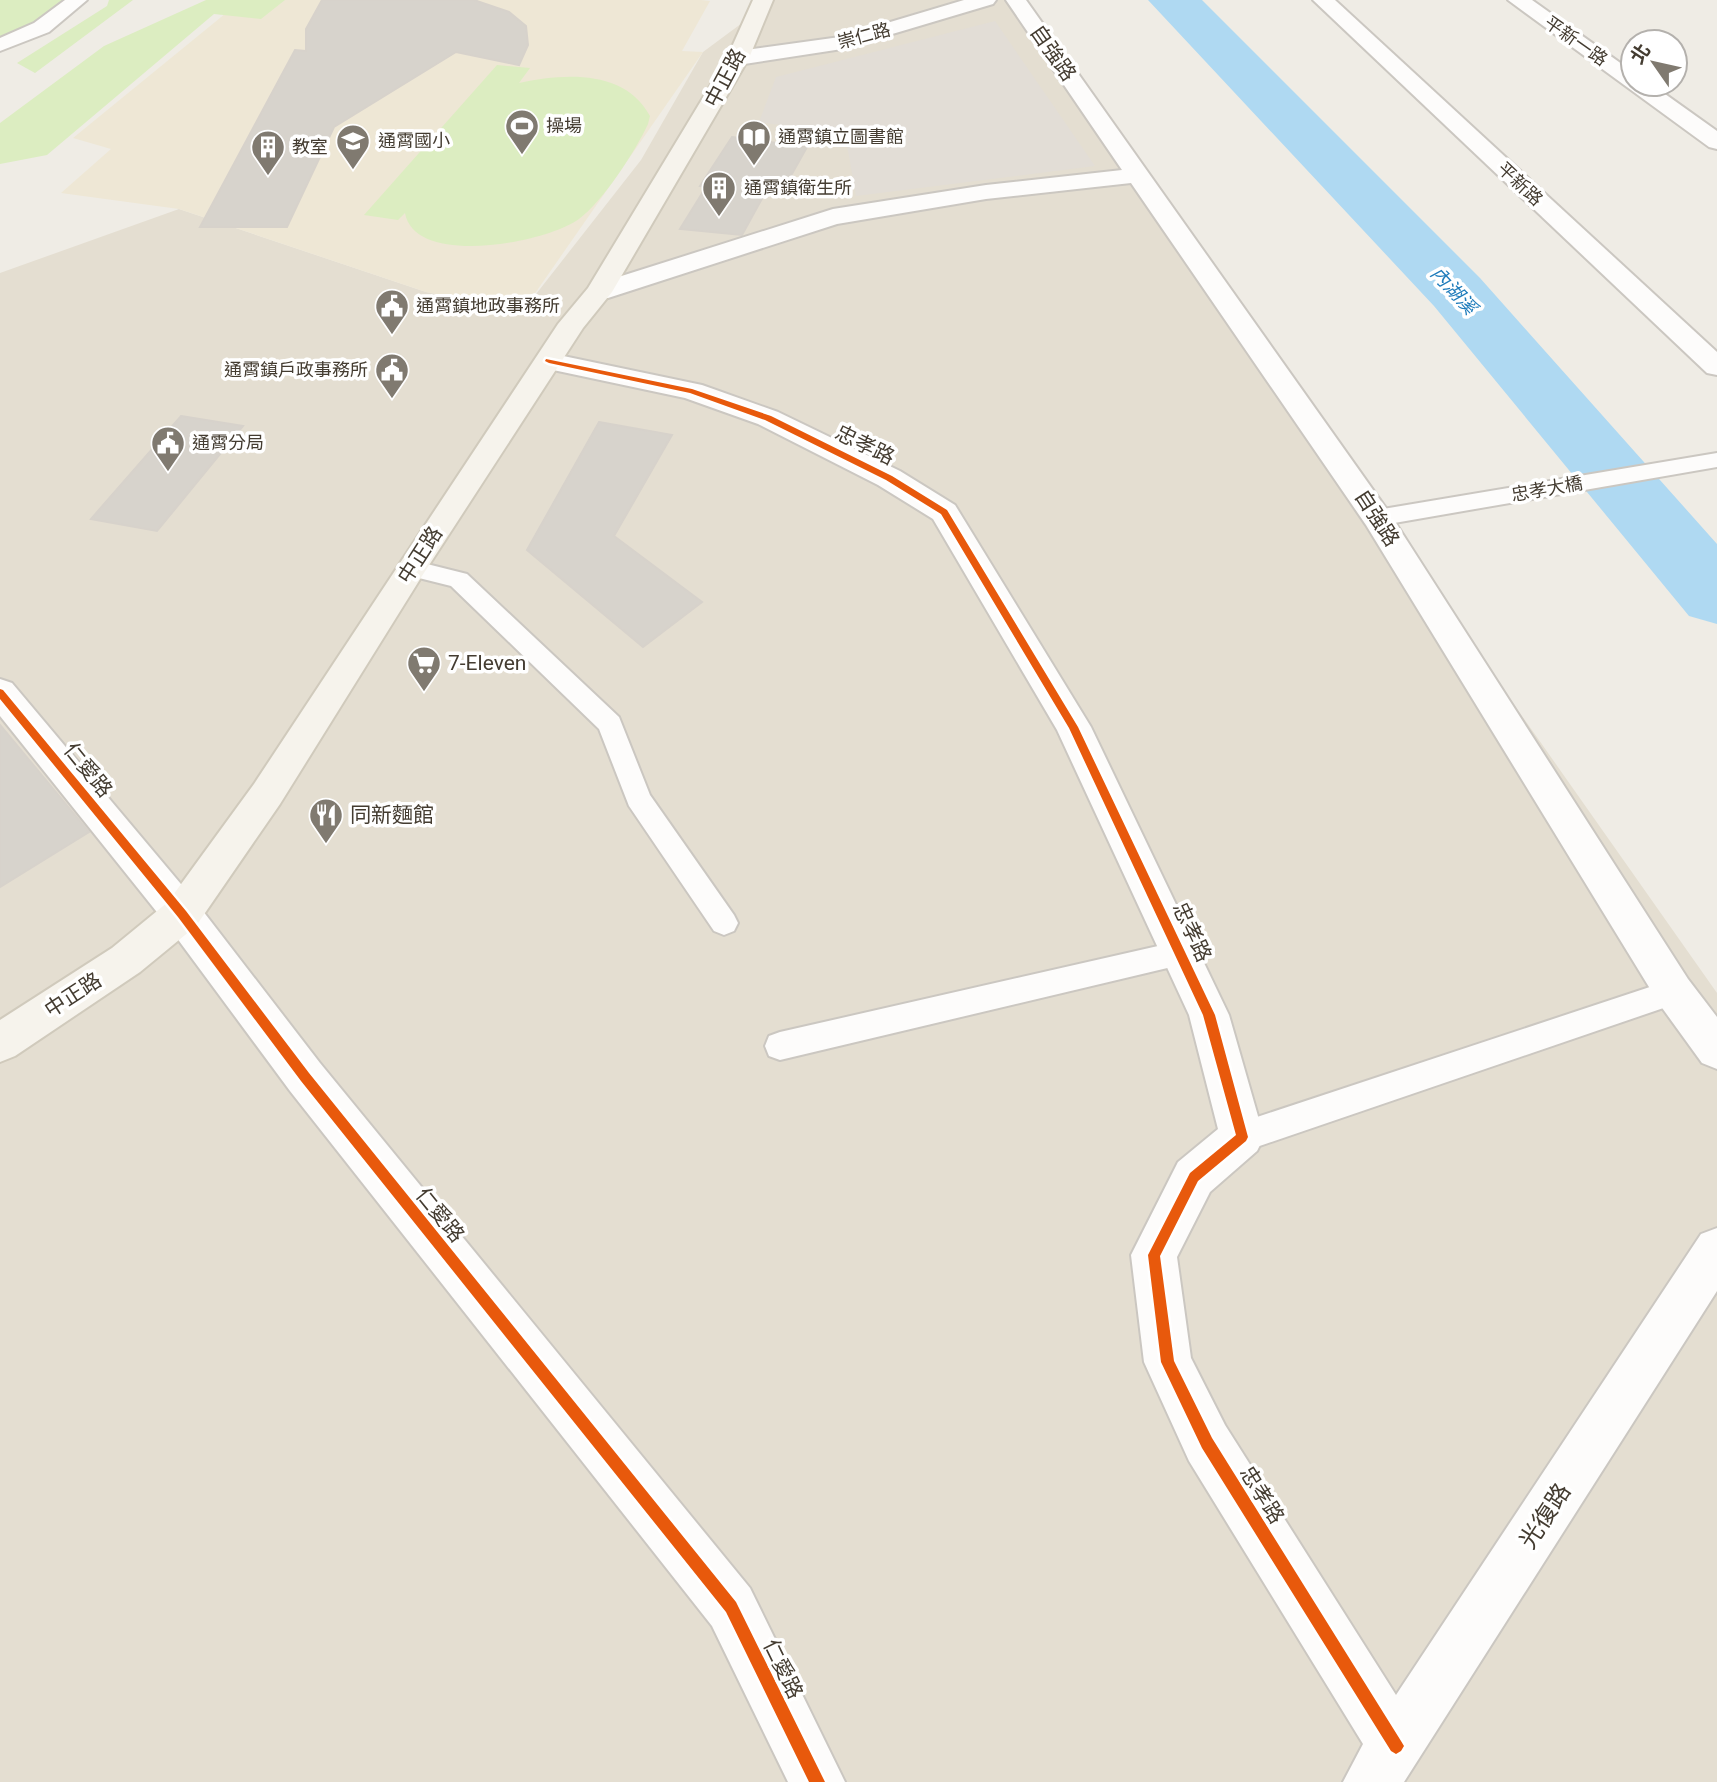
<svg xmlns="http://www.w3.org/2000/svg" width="1717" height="1782" font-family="Roboto,'Noto Sans TC',sans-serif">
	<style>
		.residential { fill: #e4ded1 }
		.industrial { fill: #e2ddd6 }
		.education { fill: #eee7d5 }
		.green { fill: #dcedc1 }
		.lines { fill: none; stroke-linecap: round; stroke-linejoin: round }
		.river { fill: #afd9f2; fill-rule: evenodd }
		.building { fill: #d7d3cc; stroke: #d7d2cb; stroke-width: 2 }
		.lane-casing { stroke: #cbc7c1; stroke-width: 4 }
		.street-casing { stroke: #cbc7c1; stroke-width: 4 }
		.secondary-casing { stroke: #d0cabc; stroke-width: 4 }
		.lane { fill: #fdfcfb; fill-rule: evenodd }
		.street { fill: #fdfcfb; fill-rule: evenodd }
		.secondary { fill: #f6f3ec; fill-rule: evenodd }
		.cycleway-casing { stroke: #fff; stroke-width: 5 }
		.cycleway { fill: #e8590c; fill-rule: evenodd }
		.labels { text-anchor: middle; stroke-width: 7; stroke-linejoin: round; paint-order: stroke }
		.far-street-label { font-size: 18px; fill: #443c31; stroke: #fff }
		.far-poi-label { font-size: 18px; fill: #443c31; stroke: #fff; text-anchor: start }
		.far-water-label { font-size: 19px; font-style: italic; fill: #1f7cbb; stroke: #fff }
		.street-label { font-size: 21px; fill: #443c31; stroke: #fff }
		.poi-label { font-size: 21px; fill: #443c31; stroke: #fff; text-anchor: start }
		.near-street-label { font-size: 24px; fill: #443c31; stroke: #fff }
	</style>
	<rect width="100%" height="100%" fill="#efece5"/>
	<path class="residential" d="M773,0h245l699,993v789h-1717v-1509l179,-64 247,83 96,20 119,-152 62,-108z"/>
	<path class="industrial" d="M995,21l100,145 -239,30 -11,-62 -86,-12 17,-45z"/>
	<path class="education" d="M242,0h459l9,1 -28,50 21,1 -181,260 -96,-20 -247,-83 -118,-16 50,-44 -38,-11z"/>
	<g class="green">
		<path d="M0,0h65c-19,19 -40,31 -65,39z"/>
		<path d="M109,0h24l-98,73 -18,-10 90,-57z"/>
		<path d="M206,0h79l-24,19 -47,-5 -167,141 -47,9v-41l104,-77z"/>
		<path d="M497,65l33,3 -11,15c45,-10 106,-14 131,33l-2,8c-13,28 -45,77 -69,95 -33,24 -164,49 -174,-6l-7,7 -34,-5z"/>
	</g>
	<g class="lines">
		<path class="river" d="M1148,0h54l278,278 237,266v80l-28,-8 -255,-310z"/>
	</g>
	<g class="building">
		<path d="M322,0h152l35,12 17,14 2,19 -9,20 -63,-13 -122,75 -47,100h-87l95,-177 11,1v-22z"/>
		<path d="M732,137l75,10 -28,50 -15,-2 -22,40 -62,-6 26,-42 -6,-1z"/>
		<path d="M181,416l62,10 -86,105 -66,-12z"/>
		<path d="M599,422l73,13 -58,101 88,66 -59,45 -116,-97z"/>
		<path d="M0,725l89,107 -89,55z"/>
	</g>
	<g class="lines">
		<g class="lane-casing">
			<g id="lane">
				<path d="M1717,453v14l-340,59 -8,-3 -3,-5 3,-5 8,-3z"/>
				<path d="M411,560l56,14 152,143 31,78 84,120 4,8 -4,8 -10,4 -10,-4 -85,-125 -30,-77 -148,-143 -48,-12 -4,-6 4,-6z"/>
				<path d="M1180,941l10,3 4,9 -4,9 -10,3 -400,95 -11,-4 -4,-10 4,-10 11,-4z"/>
				<path d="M1674,979l10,4 5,9 -5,9 -442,151 -11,-5 -5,-10 5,-10 11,-5z"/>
			</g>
		</g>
		<g class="street-casing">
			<g id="street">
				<path d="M65,0h22l-38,32 -49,19v-13l34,-15z"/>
				<path d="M964,0h32l-3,4 -151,45 -104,16 -11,-7 11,-7 102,-14z"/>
				<path d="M1006,0h20l362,511 300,468 29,38v52l-15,-6 -42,-58 -294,-480 -235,-342 -145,16 -149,25 -229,74h-18l-4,-6 4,-6 243,-77 153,-24 136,-15z"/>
				<path d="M1313,0h22l382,352v23l-10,-2z"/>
				<path d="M1508,0h24l101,72v12h18l66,47v18l-8,-2z"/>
				<path d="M549,353l153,32 76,27 122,59 55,34 136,222 138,288 35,122 -7,14 -47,41 -33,65 14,101 34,67 171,270 305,-461 16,-6v63l-313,491h-61l20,-38 -174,-283 -45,-99 -13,-107 47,-93 40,-33 -29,-114 -132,-285 -124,-211 -55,-34 -120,-61 -73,-26 -146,-31 -4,-6 4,-6z"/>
				<path d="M0,679l12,4 184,219 124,161 430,525 95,194h-57l-76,-156 -422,-535 -122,-165 -168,-210z"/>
			</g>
		</g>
		<g class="secondary-casing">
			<path id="secondary" d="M753,0h20l-24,58 -137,234 -29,36 -161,248 -142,228 -84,122 -56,46 -125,84 -15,6v-42l112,-72 56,-46 86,-118 304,-460 30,-36 139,-230z"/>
		</g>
		<use href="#lane" class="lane"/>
		<use href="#street" class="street"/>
		<use href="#secondary" class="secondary"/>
		<g class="cycleway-casing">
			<g id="cycleway">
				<path d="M546,359l146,30 79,27 121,60 55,34 131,217 137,288 33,122 -2,4 -48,40 -38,75 14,105 38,77 189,303 3,5 -3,5 -5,3 -5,-3 -189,-303 -41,-86 -13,-107 42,-82 46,-38 -33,-120 -134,-287 -128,-214 -55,-34 -121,-60 -75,-27 -141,-30 -4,-2z"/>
				<path d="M0,689l3,1 183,221 123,162 427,529 89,180h-16l-83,-170 -425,-531 -123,-164 -178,-218z"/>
			</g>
		</g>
		<use href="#cycleway" class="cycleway"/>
	</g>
	<defs>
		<g id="stadium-pin" transform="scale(1.75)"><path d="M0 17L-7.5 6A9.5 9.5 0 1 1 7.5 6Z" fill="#807a70" stroke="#fff"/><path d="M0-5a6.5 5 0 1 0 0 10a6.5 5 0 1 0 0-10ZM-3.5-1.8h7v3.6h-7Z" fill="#fff"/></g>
		<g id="library-pin" transform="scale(1.75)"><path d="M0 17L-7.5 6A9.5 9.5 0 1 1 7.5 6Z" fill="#807a70" stroke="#fff"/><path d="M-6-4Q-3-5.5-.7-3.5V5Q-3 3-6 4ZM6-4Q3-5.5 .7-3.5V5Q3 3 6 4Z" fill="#fff"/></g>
		<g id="school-pin" transform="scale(1.75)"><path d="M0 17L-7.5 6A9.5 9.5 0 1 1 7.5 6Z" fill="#807a70" stroke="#fff"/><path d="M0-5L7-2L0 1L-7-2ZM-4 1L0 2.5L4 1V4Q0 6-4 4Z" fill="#fff"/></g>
		<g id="building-pin" transform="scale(1.75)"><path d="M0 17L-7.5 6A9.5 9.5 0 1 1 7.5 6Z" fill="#807a70" stroke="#fff"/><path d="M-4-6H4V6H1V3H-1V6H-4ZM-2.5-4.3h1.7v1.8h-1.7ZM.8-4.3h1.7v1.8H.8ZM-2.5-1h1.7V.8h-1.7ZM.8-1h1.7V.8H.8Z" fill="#fff"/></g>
		<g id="civic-pin" transform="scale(1.75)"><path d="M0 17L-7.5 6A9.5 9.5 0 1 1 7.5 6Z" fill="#807a70" stroke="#fff"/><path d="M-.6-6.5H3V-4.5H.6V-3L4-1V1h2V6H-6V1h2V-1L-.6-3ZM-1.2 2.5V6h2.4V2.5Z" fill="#fff"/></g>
		<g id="supermarket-pin" transform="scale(1.75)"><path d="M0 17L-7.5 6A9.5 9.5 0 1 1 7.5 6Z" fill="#807a70" stroke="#fff"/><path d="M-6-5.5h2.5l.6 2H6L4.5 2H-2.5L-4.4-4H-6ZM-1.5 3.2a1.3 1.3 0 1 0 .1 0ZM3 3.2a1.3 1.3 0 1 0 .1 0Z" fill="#fff"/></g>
		<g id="restaurant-pin" transform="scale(1.75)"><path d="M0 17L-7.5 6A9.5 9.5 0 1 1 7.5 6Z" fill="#807a70" stroke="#fff"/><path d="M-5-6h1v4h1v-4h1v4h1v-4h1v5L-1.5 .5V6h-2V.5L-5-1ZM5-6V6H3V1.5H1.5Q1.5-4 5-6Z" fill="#fff"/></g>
	</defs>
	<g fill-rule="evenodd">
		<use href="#stadium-pin" x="522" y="126"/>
		<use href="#library-pin" x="754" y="137"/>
		<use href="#school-pin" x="353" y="141"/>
		<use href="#building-pin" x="268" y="147"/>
		<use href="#building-pin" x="719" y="188"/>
		<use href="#civic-pin" x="392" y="306"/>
		<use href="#civic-pin" x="392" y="370"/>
		<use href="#civic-pin" x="168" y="443"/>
		<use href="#supermarket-pin" x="424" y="663"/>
		<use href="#restaurant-pin" x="326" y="815"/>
	</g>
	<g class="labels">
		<g class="far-street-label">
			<text transform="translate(864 36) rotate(-15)" y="6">崇仁路</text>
			<text transform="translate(1576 41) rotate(35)" y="6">平新一路</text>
			<text transform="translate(1520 184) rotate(43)" y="6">平新路</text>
			<text transform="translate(1547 489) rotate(-10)" y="6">忠孝大橋</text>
		</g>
		<g class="far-poi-label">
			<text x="546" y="132">操場</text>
			<text x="778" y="143">通霄鎮立圖書館</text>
			<text x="378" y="147">通霄國小</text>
			<text x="292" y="153">教室</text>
			<text x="744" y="194">通霄鎮衛生所</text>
			<text x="416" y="312">通霄鎮地政事務所</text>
			<text x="368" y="376" text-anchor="end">通霄鎮戶政事務所</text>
			<text x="192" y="449">通霄分局</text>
		</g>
		<g class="far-water-label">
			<text transform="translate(1454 290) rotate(47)" y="7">內湖溪</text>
		</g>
		<g class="street-label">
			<text transform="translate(1053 53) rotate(55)" y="7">自強路</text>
			<text transform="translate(725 78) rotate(-62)" y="7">中正路</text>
			<text transform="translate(865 445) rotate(26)" y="7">忠孝路</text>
			<text transform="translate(1377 518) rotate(57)" y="7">自強路</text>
			<text transform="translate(420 555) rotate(-57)" y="7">中正路</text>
			<text transform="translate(88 770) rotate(51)" y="7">仁愛路</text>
			<text transform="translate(1192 932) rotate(65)" y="7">忠孝路</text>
			<text transform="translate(73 995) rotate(-33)" y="7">中正路</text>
			<text transform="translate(440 1215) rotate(51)" y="7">仁愛路</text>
			<text transform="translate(1262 1495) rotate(58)" y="7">忠孝路</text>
			<text transform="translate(783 1669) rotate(64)" y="7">仁愛路</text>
		</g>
		<g class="poi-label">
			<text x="448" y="670">7-Eleven</text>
			<text x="350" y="822">同新麵館</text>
		</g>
		<g class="near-street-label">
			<text transform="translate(1545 1516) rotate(-57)" y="8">光復路</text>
		</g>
	</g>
	<g transform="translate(1654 63) rotate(304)"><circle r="33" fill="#ffffff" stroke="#b4b1ad" stroke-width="2"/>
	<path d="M0-5L12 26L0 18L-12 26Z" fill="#807a70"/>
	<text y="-10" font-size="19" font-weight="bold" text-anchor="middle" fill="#443c31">北</text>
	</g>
</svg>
